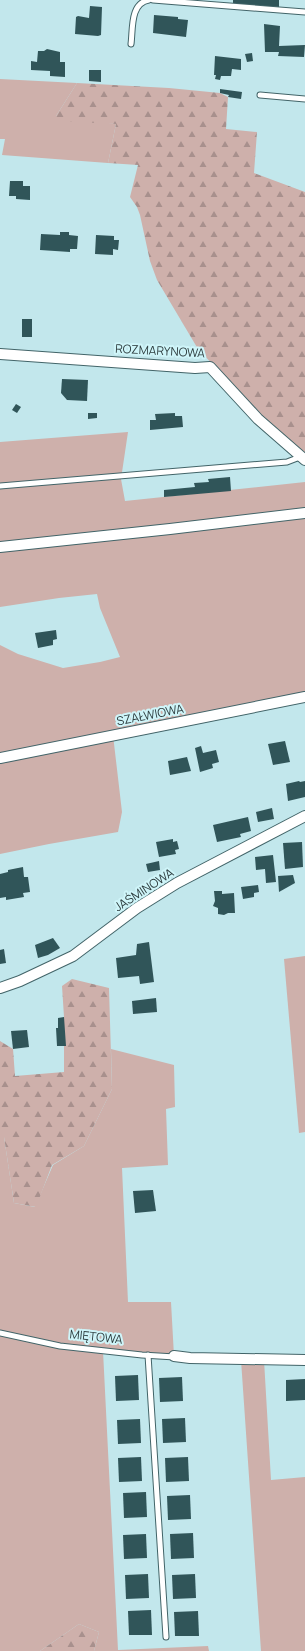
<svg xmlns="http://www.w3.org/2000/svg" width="305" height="1651" font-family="Manrope,sans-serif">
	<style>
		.green { fill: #ceb0ab }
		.forest { fill: url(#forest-firs) }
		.building { fill: #305559 }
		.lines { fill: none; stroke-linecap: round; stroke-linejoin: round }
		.service-casing { stroke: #426468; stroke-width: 7 }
		.minor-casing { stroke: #426468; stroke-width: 12 }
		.service { stroke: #fff; stroke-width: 5 }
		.minor { stroke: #fff; stroke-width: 10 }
		.labels { text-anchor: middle; stroke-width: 4; stroke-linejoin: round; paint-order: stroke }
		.street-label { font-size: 12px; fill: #2d3c3e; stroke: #cff5f9 }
	</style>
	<defs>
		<pattern id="forest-firs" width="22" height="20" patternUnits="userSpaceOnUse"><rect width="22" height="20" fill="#ceb0ab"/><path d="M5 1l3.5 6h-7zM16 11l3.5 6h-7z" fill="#a8908d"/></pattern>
	</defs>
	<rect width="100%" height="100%" fill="#c2e7ec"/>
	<g class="green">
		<path d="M0,79l77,4 -21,33 60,8 -8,39 -106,-8 3,-16h-5z"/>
		<path d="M128,432l-7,47 4,22 180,-19v215l-192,38 9,77 -4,20 -69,12 -49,10v-209l18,9 45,14 37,-6 20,-5 -20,-49 -3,-14 -38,4 -59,9v-165z"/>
		<path d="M305,956v176l-6,1 -15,-174z"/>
		<path d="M111,1049l63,16 1,42 -9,2 2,56 -46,3 6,134h43l3,54 -71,-5 15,299 90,-4 1,5h-115l5,-19 -20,-8 -39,27h-40v-514h4l10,66 21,4 18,-42 31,-19 28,-57z"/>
		<path d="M241,1360h23l7,120 34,-3v174h-44z"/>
	</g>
	<g class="forest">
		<path d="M77,83l92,5 51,5 8,4 -2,32 31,3 -3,41 51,19v263l-39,-35 -68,-71 -41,-69 -7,-19 -10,-46 -3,-8 -7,-10 8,-32 -30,-2 8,-39 -58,-3 -2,-5z"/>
		<path d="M72,979l37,9 3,101 -28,57 -32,19 -16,42 -22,-4 -10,-66h-4v-96l13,8 2,27 49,-4v-55l-2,-31z"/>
		<path d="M79,1624l20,8 -5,19h-54z"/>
	</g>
	<g class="building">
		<path d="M233,0h46v7l-46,-3z"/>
		<path d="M90,6l12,1 -1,28 -3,1 -23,-2 1,-17 2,-1 11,2z"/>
		<path d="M154,15l24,2v2l10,1 -2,17 -33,-4z"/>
		<path d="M264,24l16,2 -1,20 26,-1 -1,12 -26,-1 1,-4h-14z"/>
		<path d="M47,49l13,3v10h5v15l-15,-1v-5l-19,-1v-9l6,1 1,-11h6z"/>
		<path d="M252,53l1,8 -6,1 -2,-8z"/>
		<path d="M215,56l26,3v11l-9,-1 -1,7h-10l-1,4 -5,-1 1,-4h-2z"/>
		<path d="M89,70h12v12l-12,-1z"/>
		<path d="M220,89l22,3 -1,7 -13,-2 1,-2 -9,-2z"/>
		<path d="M10,181h13v5h7v14l-14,-1v-3h-7z"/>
		<path d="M60,232h9v3l9,1 -1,13h-7v3l-30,-2 1,-16 19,1z"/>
		<path d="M96,235l18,1v4h5l-1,10 -5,-1v6l-18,-1z"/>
		<rect x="22" y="319" width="10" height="18"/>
		<path d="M62,379l26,1 -1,21 -20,-1 -6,-7z"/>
		<path d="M16,404l5,3 -4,6 -5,-3z"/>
		<path d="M88,413h9v5l-9,1z"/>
		<path d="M175,413v3h7l1,11 -33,3v-10h6l-1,-6z"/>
		<path d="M230,477l1,14 -67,6v-7l31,-3 -1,-4 15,-1 -1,-3z"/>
		<path d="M56,630l1,9 -4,1v5l-15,3 -3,-15z"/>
		<path d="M285,741l5,21 -17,3 -5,-21z"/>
		<path d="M201,746l2,7 13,-3 3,12 -7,2 1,4 -13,4 -5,-24z"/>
		<path d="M187,757l4,14 -21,4 -2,-14z"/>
		<path d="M299,781l1,1 5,-1v16l-17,4 -2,-17z"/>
		<path d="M272,808l2,11 -16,3 -2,-10z"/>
		<path d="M248,817l3,14 -11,3 1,3 -24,5 -4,-17z"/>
		<path d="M173,839v3l4,-1 2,8 -4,1 1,4 -17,3 -3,-15z"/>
		<path d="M302,842l1,25 -18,2 -2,-26z"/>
		<path d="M273,855l3,27 -10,1 -1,-14 -9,1 -1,-13z"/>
		<path d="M159,861l1,9 -12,2 -2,-8z"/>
		<path d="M23,867l1,10h4l2,15 -7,1 1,4 -18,3v-3l-6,1v-24l8,-2v-2z"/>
		<path d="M293,875l2,8 -16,9 -1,-16z"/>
		<path d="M258,885l1,7 -5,1v4l-11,2 -2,-12z"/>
		<path d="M214,891h8v3l12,-1 1,20h-7l-4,2 -6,-1v-6l-5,-2 2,-5z"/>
		<path d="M53,938l7,10 -12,7 -10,3 -3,-13z"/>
		<path d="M149,942l5,40 -14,2 -1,-8 -21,2 -2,-20 20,-3 1,-11z"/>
		<path d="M4,949l2,14 -6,1v-14z"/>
		<path d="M156,998l1,14 -24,2 -1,-13z"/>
		<path d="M64,1017l2,29h-9l-1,-18h2v-10z"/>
		<path d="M27,1030l2,17 -16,2 -2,-18z"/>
		<path d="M153,1190l3,21 -21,2 -2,-22z"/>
		<path d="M138,1375l1,25 -23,1 -1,-25z"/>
		<path d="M182,1377l1,24 -23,1 -1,-24z"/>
		<path d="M305,1379v21l-19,1v-21z"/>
		<path d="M185,1418l1,24 -23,1 -1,-24z"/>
		<path d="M140,1419l1,24 -23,1 -1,-24z"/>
		<path d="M141,1457l1,24 -23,1 -1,-24z"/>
		<path d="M188,1457l1,24 -23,1 -1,-24z"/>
		<path d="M146,1492l1,25 -23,1 -1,-25z"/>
		<path d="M190,1495l1,24 -23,1 -1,-24z"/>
		<path d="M193,1533l1,25 -23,1 -1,-25z"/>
		<path d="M146,1534l1,24 -23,1 -1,-24z"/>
		<path d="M148,1574l1,24 -23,1 -1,-24z"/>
		<path d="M195,1574l1,24 -23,1 -1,-24z"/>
		<path d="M151,1610l1,25h-23l-1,-24z"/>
		<path d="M198,1611l1,25h-24l-1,-24z"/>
	</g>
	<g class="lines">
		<g class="service-casing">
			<g id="service">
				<path d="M153,0l152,12"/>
				<path d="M131,44c2,-15 -1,-41 18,-44"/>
				<path d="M260,95l45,4"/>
				<path d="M0,486l287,-24 13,-5"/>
				<path d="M0,1333l60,13 82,9 33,2"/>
				<path d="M148,1355l18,282"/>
			</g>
		</g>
		<g class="minor-casing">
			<g id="minor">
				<path d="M0,354l195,14 15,-1 48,52 47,41"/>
				<path d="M0,547l170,-18 135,-16"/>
				<path d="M0,758l305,-61"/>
				<path d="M0,988l20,-7 53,-25 64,-48 40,-25 128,-67"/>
				<path d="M174,1356l16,2 115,2"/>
			</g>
		</g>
		<use href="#service" class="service"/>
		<use href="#minor" class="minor"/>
	</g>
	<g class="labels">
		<g class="street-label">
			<text transform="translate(160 351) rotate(3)" y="4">ROZMARYNOWA</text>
			<text transform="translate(150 715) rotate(-11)" y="4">SZAŁWIOWA</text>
			<text transform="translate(144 890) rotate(-33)" y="4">JAŚMINOWA</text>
			<text transform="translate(96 1337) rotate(6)" y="4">MIĘTOWA</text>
		</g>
	</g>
</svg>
